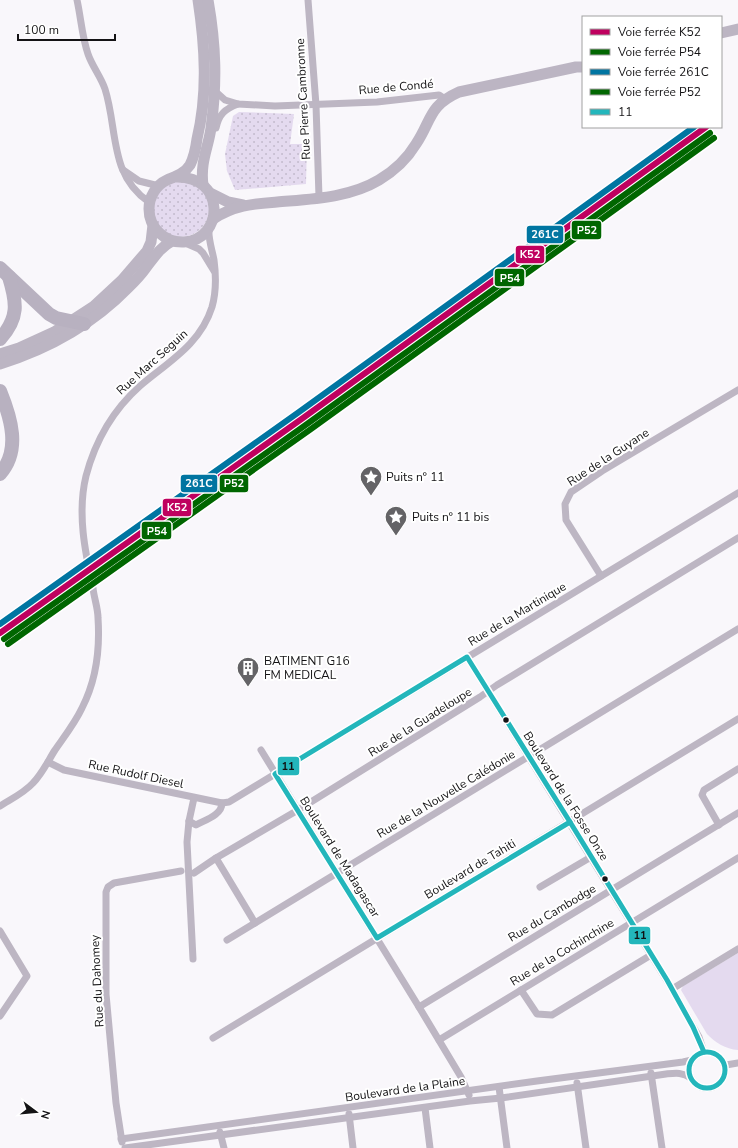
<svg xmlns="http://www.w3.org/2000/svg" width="738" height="1148" font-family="'Nunito Sans',sans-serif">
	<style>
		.grass { fill: url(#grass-dots) }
		.pitch { fill: #e4daef }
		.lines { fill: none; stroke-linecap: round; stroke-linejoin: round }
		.minor { stroke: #bdb6c3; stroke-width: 7 }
		.secondary { stroke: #bcb5c3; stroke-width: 11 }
		.motorway { stroke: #b8b1c0; stroke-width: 14 }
		.bus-1-casing { stroke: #fff; stroke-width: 8 }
		.bus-1 { stroke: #23b6bb; stroke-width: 5 }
		.rail-1-casing { stroke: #fff; stroke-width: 9 }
		.rail-2-casing { stroke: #fff; stroke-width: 9 }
		.rail-3-casing { stroke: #fff; stroke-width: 9 }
		.rail-4-casing { stroke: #fff; stroke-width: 9 }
		.rail-1 { stroke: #bf005f; stroke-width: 6 }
		.rail-2 { stroke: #060; stroke-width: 6 }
		.rail-3 { stroke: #0075a1; stroke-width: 6 }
		.rail-4 { stroke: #060; stroke-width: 6 }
		.bus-dot { fill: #141315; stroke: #fff; stroke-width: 1.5 }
		.labels { text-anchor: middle; stroke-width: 4; stroke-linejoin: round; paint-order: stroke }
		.street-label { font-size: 12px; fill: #141315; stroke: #fff }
		.poi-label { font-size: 12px; fill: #141315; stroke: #fff; text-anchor: start }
		.line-badge { stroke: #fff; stroke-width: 1.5 }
		.badge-label { font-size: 11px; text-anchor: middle; font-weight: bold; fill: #fff }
		.pale-badge-label { font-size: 11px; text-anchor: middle; font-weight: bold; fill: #111 }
	</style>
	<defs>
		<pattern id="grass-dots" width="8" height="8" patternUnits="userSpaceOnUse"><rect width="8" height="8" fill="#e4daef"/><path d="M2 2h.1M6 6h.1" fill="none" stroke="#c3bacc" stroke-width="1.8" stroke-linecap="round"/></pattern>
	</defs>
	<rect width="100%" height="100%" fill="#f9f7fb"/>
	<g class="grass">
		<path d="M239,112l55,2 -4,30h17l-1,40 -71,6 -8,-19 -2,-17 8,-38z"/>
		<circle cx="181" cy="209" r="28"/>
	</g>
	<path class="pitch" d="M738,953v97c-13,-1 -22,-7 -31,-16l-26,-44 2,-4z"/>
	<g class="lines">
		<g class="minor">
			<path d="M77,0c4,18 5,37 11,54 4,12 13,23 17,35 13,41 4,86 44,113"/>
			<path d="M308,0l8,105 3,92"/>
			<path d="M215,91l10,9 13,4 37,2 102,-4 62,-7 6,4"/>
			<path d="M216,128c3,-14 9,-19 22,-24"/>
			<path d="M123,170l16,11 20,5"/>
			<path d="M183,242l16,7 4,4 11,18"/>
			<path d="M601,576l-35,-56 -1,-16 6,-12 31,-21 136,-81"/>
			<path d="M467,657l205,332 27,48 5,15"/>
			<path d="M261,750l158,257 42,70 8,18"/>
			<path d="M48,762l16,8 158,33"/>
			<path d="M0,806c11,-7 24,-13 33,-23 9,-9 15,-22 22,-33 9,-13 20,-27 27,-42 14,-27 18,-60 16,-90 0,-10 -4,-20 -5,-30 -8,-36 -16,-75 -7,-112 9,-34 27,-66 54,-90 28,-24 60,-41 72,-79 4,-14 4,-32 2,-47 -2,-11 -6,-21 -5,-32"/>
			<path d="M189,821l7,4c9,-5 26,-10 26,-22l7,-1 509,-309"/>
			<path d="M719,825l-17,-30 2,-5 34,-21"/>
			<path d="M216,858l39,65"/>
			<path d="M194,873l22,-15 82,-48 182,-113 17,-12 241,-147"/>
			<path d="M540,887l51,-30"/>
			<path d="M0,931l27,45 -27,40"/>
			<path d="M227,940l511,-311"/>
			<path d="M193,959l-6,-117 2,-21 5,-23"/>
			<path d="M672,989l66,-40"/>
			<path d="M521,990l16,24 15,1 99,-60"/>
			<path d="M419,1007l319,-194"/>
			<path d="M213,1038l525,-319"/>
			<path d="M439,1040l299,-182"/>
			<circle cx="707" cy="1070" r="18"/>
			<path d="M726,1065l12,-2"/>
			<path d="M651,1073l11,75"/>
			<path d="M577,1083l9,65"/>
			<path d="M499,1087l8,61"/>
			<path d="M425,1108l5,40"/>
			<path d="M349,1114l4,34"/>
			<path d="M220,1132l4,16"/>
			<path d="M121,1139l416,-58 146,-19 9,-2"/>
			<path d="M122,1142l-6,-39 -10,-109v-102l2,-5 6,-4 67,-12"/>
			<path d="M125,1148l345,-47 31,-3 165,-24c10,-1 16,-2 25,4"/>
		</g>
		<g class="secondary">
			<path d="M721,33l17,-4"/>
			<path d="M175,177c52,-2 49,63 9,65 -19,1 -35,-14 -35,-33 0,-12 7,-24 18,-29 9,-4 17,-6 23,-15 4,-8 6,-18 7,-26 11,-46 8,-93 1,-139"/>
			<path d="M203,185c-3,-23 5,-36 8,-57 6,-45 5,-83 -3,-128"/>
			<path d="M210,193l18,9 15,3"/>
			<path d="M213,219c22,-14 39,-15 64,-17 34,-3 72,-4 102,-22 15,-9 28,-21 37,-36 16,-24 12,-38 43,-52l117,-25h7"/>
			<path d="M0,354l19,-6 35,-16 40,-26 28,-26 25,-29 4,-9 2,-17"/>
			<path d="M0,364c48,-15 93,-40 128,-76 6,-6 12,-12 17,-19 8,-10 15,-22 27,-28"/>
		</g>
		<g class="motorway">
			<path d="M0,268l49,46 7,4 28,6"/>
			<path d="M0,339c19,-21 17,-36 9,-62"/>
			<path d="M0,391c11,27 21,59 0,83"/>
		</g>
		<g class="bus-1-casing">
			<g id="bus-1">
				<path d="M467,657l103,165 -193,116 -102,-164z"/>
				<path d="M570,822l97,158 26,47 11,25"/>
				<circle cx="707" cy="1070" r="18"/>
			</g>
		</g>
		<use href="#bus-1" class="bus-1"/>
		<g class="rail-1-casing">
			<path id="rail-1" d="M0,633l303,-215 403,-291"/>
		</g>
		<g class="rail-2-casing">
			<path id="rail-2" d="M4,639l303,-215 403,-291"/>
		</g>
		<g class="rail-3-casing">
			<path id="rail-3" d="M0,624l299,-212 395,-285"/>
		</g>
		<g class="rail-4-casing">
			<path id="rail-4" d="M8,644l303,-215 403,-291"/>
		</g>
		<use href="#rail-1" class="rail-1"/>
		<use href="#rail-2" class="rail-2"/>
		<use href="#rail-3" class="rail-3"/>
		<use href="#rail-4" class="rail-4"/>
	</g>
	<defs>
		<g id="sight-pin" transform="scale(1.15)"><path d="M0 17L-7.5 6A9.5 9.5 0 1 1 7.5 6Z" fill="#646366" stroke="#fff"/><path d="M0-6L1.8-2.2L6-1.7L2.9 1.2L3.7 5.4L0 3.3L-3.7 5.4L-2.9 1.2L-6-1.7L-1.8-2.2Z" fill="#fff"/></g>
		<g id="building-pin" transform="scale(1.15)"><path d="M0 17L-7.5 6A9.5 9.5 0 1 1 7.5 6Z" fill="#646366" stroke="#fff"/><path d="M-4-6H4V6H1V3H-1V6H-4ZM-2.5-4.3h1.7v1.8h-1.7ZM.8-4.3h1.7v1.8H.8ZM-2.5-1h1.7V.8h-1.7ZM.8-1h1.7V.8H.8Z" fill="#fff"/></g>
	</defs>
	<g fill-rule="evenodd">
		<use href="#sight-pin" x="371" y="477"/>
		<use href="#sight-pin" x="396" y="517"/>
		<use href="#building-pin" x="248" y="668"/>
	</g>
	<g class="bus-dot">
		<circle cx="506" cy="720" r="3.5"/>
		<circle cx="605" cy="879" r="3.5"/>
	</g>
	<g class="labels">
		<g class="street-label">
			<text transform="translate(396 87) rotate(-5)" y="4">Rue de Condé</text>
			<text transform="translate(303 99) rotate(-93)" y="4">Rue Pierre Cambronne</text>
			<text transform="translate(152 362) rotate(-42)" y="4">Rue Marc Seguin</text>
			<text transform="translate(608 457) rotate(-33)" y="4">Rue de la Guyane</text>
			<text transform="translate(517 614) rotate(-31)" y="4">Rue de la Martinique</text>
			<text transform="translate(420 722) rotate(-32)" y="4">Rue de la Guadeloupe</text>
			<text transform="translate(136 774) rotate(12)" y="4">Rue Rudolf Diesel</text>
			<text transform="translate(446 794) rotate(-31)" y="4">Rue de la Nouvelle Calédonie</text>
			<text transform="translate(566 796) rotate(58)" y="4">Boulevard de la Fosse Onze</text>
			<text transform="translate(340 857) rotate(58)" y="4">Boulevard de Madagascar</text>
			<text transform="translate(470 869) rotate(-31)" y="4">Boulevard de Tahiti</text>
			<text transform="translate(552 913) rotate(-31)" y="4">Rue du Cambodge</text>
			<text transform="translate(562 952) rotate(-31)" y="4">Rue de la Cochinchine</text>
			<text transform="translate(97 981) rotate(-93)" y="4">Rue du Dahomey</text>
			<text transform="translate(405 1089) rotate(-8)" y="4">Boulevard de la Plaine</text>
		</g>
		<g class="poi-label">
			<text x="386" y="481">Puits n° 11</text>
			<text x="412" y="521">Puits n° 11 bis</text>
			<text x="264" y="665">BATIMENT G16<tspan x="264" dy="14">FM MEDICAL</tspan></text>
		</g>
	</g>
	<g class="line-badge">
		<rect x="571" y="220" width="31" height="20" rx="4" fill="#060"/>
		<rect x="526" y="225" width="38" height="19" rx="4" fill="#0075a1"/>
		<rect x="515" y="245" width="30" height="19" rx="4" fill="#bf005f"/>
		<rect x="494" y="268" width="31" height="19" rx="4" fill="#060"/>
		<rect x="180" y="474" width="38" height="19" rx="4" fill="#0075a1"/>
		<rect x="219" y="474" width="30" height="19" rx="4" fill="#060"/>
		<rect x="162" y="498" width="30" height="19" rx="4" fill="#bf005f"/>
		<rect x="141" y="521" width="31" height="19" rx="4" fill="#060"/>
		<rect x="277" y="756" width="23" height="20" rx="4" fill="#23b6bb"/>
		<rect x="628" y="926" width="23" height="19" rx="4" fill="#23b6bb"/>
	</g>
	<g class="badge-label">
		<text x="587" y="234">P52</text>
		<text x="545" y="238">261C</text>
		<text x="530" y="258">K52</text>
		<text x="510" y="282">P54</text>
		<text x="199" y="487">261C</text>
		<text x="234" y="487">P52</text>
		<text x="177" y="511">K52</text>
		<text x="157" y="535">P54</text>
	</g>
	<g class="pale-badge-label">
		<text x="288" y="770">11</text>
		<text x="640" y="939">11</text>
	</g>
	<rect x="582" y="16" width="140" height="112" fill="#ffffff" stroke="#a1a1a1"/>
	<rect x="590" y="29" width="20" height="6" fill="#bf005f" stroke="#a1a1a1"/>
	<text x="618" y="36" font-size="12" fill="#141315">Voie ferrée K52</text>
	<rect x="590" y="49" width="20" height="6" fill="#006600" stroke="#a1a1a1"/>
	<text x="618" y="56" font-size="12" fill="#141315">Voie ferrée P54</text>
	<rect x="590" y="69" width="20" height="6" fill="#0075a1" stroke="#a1a1a1"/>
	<text x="618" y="76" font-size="12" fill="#141315">Voie ferrée 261C</text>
	<rect x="590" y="89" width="20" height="6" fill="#006600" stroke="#a1a1a1"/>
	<text x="618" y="96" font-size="12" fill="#141315">Voie ferrée P52</text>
	<rect x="590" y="109" width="20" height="6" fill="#23b6bb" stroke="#a1a1a1"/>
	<text x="618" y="116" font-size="12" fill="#141315">11</text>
	<g transform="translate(36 1112) rotate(106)" stroke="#ffffff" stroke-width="3" paint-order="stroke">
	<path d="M0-3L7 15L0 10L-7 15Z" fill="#141315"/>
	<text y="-6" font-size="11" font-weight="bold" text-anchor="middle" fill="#141315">N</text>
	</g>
	<path d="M18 34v6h97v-6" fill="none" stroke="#141315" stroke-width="2"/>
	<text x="24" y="34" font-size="12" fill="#141315" stroke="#ffffff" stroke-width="3" paint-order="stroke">100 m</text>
</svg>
